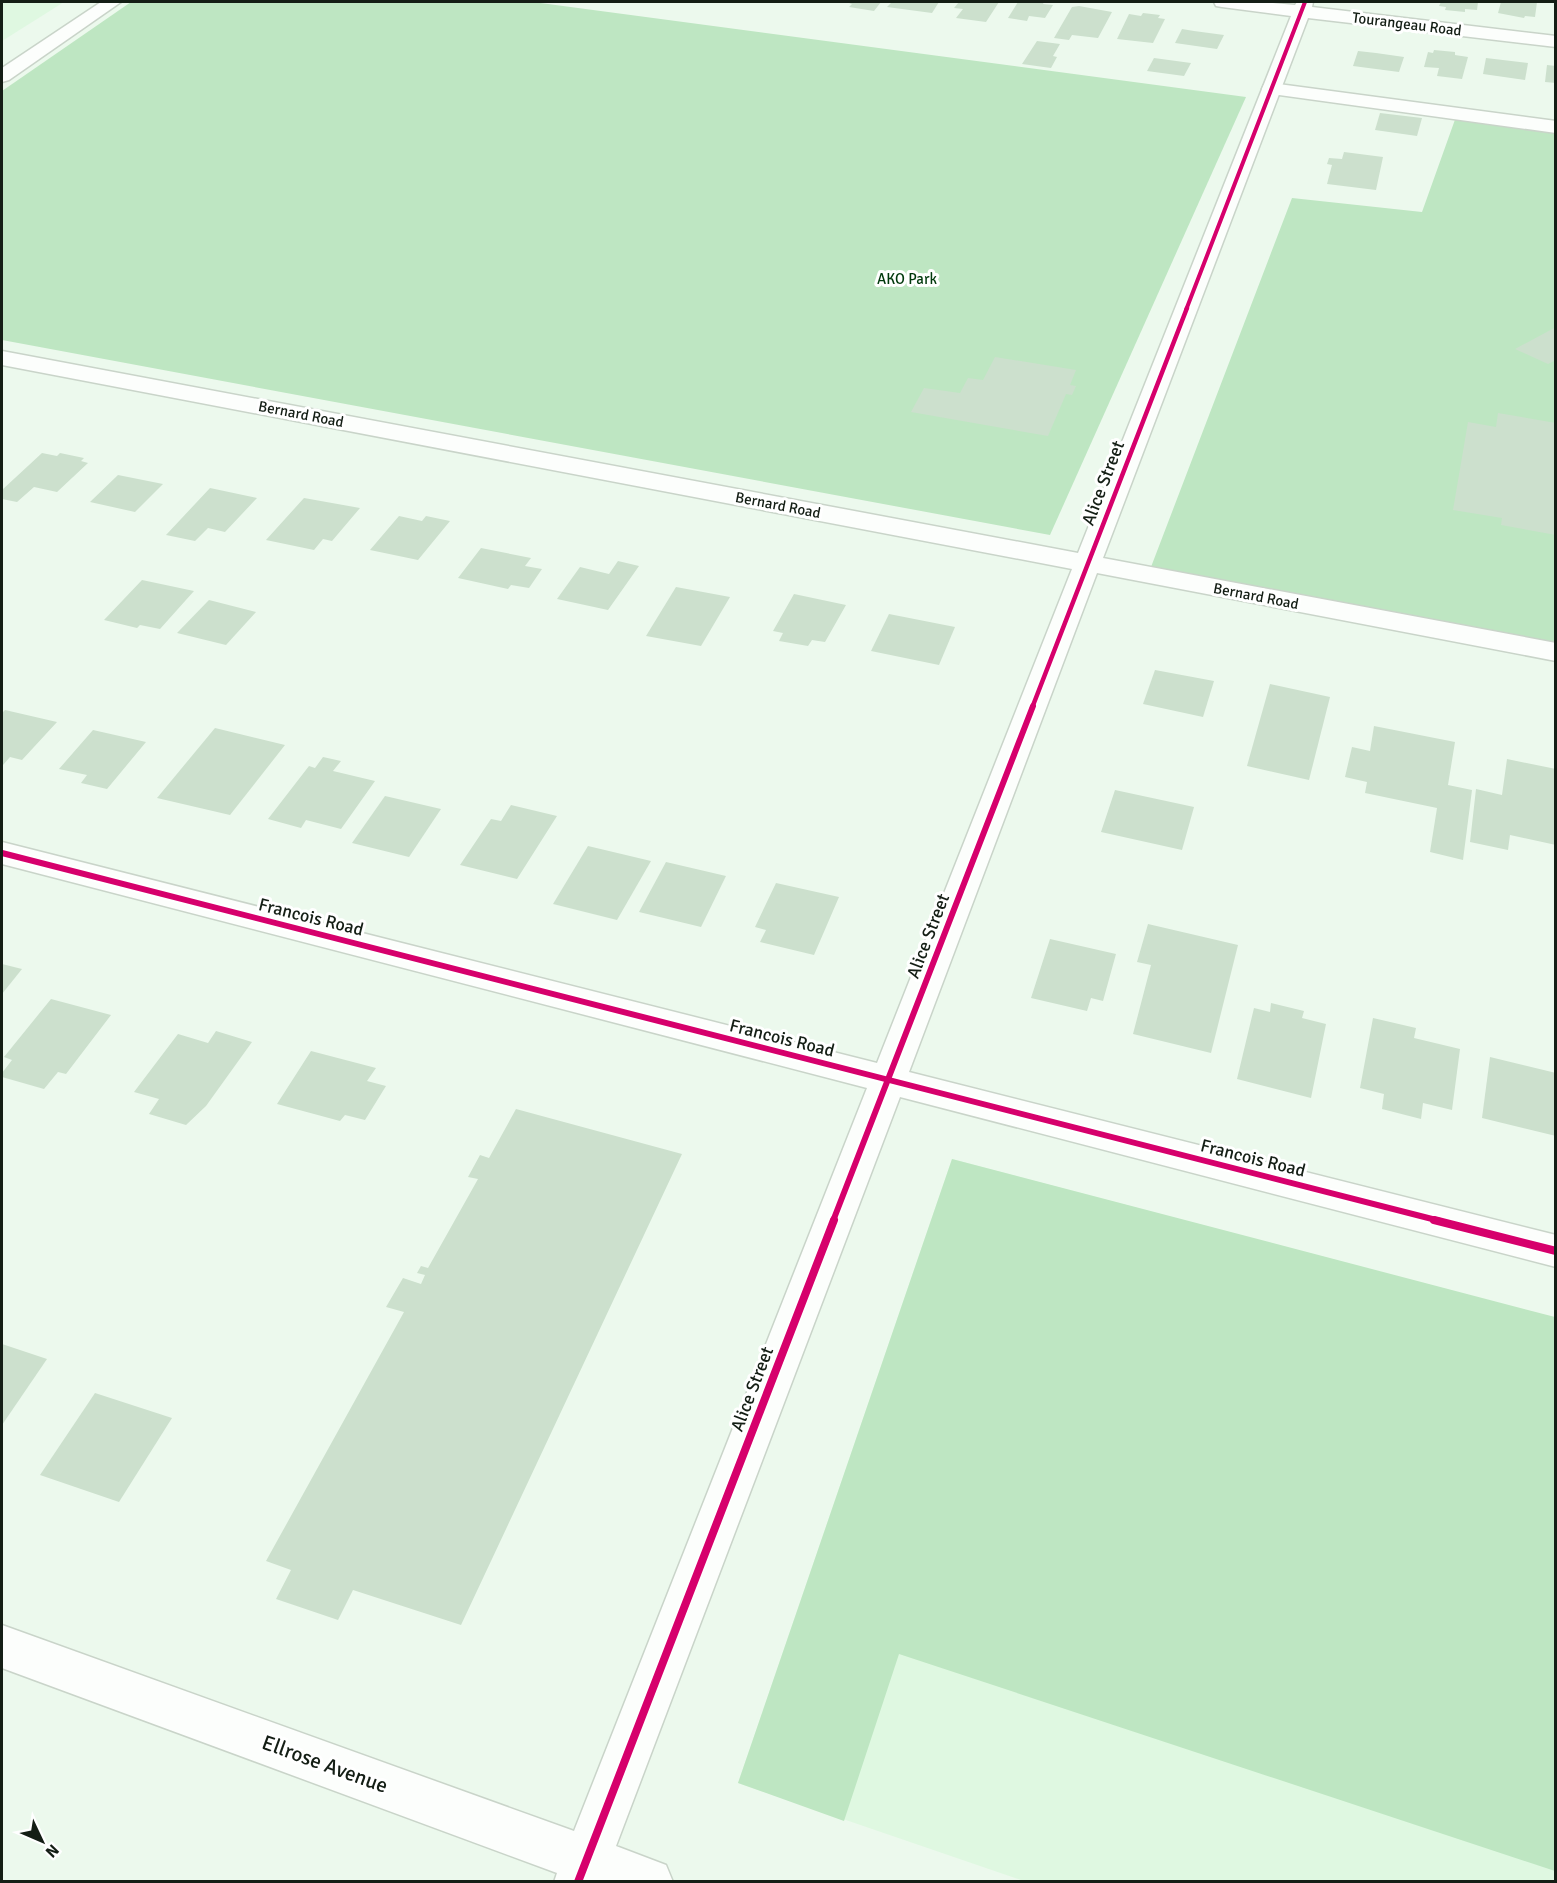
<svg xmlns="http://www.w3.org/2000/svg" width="1557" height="1883" font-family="Signika,sans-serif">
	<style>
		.built { fill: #dff8e1 }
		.green { fill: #bee6c2 }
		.building { fill: #cce0cd }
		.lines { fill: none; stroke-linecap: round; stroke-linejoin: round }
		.lane-casing { stroke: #c9d4c9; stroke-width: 3 }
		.street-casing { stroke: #c9d4c9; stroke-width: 3 }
		.lane { fill: #fcfefc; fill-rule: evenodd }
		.street { fill: #fcfefc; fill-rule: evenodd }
		.cycleway-far3-casing { stroke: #fff; stroke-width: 6 }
		.cycleway-far2-casing { stroke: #fff; stroke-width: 8 }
		.cycleway-far1-casing { stroke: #fff; stroke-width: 10 }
		.cycleway-casing { stroke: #fff; stroke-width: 11 }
		.cycleway-far3 { stroke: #d6006c; stroke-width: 4 }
		.cycleway-far2 { stroke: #d6006c; stroke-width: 4.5 }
		.cycleway-far1 { stroke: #d6006c; stroke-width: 6 }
		.cycleway { stroke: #d6006c; stroke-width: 8 }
		.labels { text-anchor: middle; stroke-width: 6; stroke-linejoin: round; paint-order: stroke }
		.far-street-label { font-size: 15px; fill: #141e15; stroke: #fff }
		.far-park-label { font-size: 15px; fill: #00390c; stroke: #fff }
		.street-label { font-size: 18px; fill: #141e15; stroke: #fff }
		.near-street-label { font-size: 21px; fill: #141e15; stroke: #fff }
	</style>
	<rect width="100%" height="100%" fill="#ecf9ed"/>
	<g class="built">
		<path d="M2,2h62l-62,39z"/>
		<path d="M952,1159l603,159v563h-531l-286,-98z"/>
	</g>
	<g class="green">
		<path d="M131,2h402l713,95 -196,438 -1048,-195v-249z"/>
		<path d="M1457,114l98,13v516l-404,-76 141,-369 130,14z"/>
		<path d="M952,1159l603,158v554l-656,-217 -55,167 -106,-38z"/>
	</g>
	<g class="building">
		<path d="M846,2h35l-7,9 -25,-4 3,-3z"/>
		<path d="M892,2h47l-7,11 -45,-6z"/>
		<path d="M959,2h40l-13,20 -30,-4 7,-9 -9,-1z"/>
		<path d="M1018,2h26l-1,2 10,1 -8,13 -16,-2 -2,5 -19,-3z"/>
		<path d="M1441,2h37l-1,8 -12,-1v3l-20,-2 1,-3 -7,-1z"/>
		<path d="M1501,2h36l-2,15 -10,-1 -1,2 -26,-5z"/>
		<path d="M1079,6l33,6 -14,26 -26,-3 -3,5 -15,-2 18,-31z"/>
		<path d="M1143,13l17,2 -2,3 7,1 -12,24 -36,-4 12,-25 12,2z"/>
		<path d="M1182,29l12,2 30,4 -7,14 -42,-6z"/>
		<path d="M1037,41l23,3 -7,12 4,1 -6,11 -29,-4z"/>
		<path d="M1434,50l21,2v3l13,2 -6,22 -25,-3 2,-8 -15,-1 4,-15 5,1z"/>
		<path d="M1358,51l18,2 28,4 -5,15 -46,-6z"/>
		<path d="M1154,58l37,5 -7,13 -37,-5z"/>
		<path d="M1486,58l42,5 -3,17 -42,-6z"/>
		<path d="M1547,65l9,1v17l-11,-1z"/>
		<path d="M1380,113l42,5 -5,18 -42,-6z"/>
		<path d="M1344,152l39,5 -7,33 -49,-6 5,-19 -5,-1 2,-6 13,1z"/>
		<path d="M1556,327v33l-8,4 -33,-15z"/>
		<path d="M995,357l81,13 -6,15 6,1 -4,9 -6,-1 -18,42 -137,-24 13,-24 36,5 8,-15 15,2z"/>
		<path d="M1498,413l58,10v112l-55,-10 1,-7 -49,-8 15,-88 28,5z"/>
		<path d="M42,453l15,3 3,-3 24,5 -3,3 7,2 -31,29 -23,-5 -17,15 -15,-3v-9z"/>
		<path d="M118,475l45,9 -28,28 -45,-10z"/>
		<path d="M210,488l47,10 -32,34 -17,-4 -13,13 -29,-6z"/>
		<path d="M304,498l56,10 -28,33 -9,-2 -9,11 -48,-10z"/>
		<path d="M399,516l23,5 4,-5 24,5 -32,39 -48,-10z"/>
		<path d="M481,548l50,10 -6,8 17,3 -13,19 -18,-3 -3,4 -50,-11z"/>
		<path d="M618,561l21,5 -31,44 -51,-11 23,-32 29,7z"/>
		<path d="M142,580l52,11 -34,38 -20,-4 -3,3 -33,-8z"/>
		<path d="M676,587l54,10 -29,49 -55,-10z"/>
		<path d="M794,594l52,11 -21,37 -13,-2 -4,6 -29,-5 4,-8 -10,-2z"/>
		<path d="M209,600l47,12 -30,33 -49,-12z"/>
		<path d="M889,614l66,13 -16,38 -68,-14z"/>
		<path d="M1155,670l59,11 -11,36 -60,-13z"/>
		<path d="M1270,684l60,13 -21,83 -62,-14z"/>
		<path d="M5,710l52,12 -35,38 -12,-3 -7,8h-1v-52z"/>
		<path d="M1374,726l81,16 -7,43 24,5 -9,70 -33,-8 7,-44 -72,-15 2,-11 -22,-5 7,-30 18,4z"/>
		<path d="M215,728l70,17 -55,70 -73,-17z"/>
		<path d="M93,730l53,12 -39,47 -26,-6 6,-8 -28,-6z"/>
		<path d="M323,757l18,4 -8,10 42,10 -34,48 -35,-9 -5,8 -33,-9 41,-53 6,2z"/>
		<path d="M1507,759l49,10v76l-46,-10 -2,15 -38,-8 6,-53 26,6z"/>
		<path d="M1115,790l79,17 -12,43 -81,-18z"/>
		<path d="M385,796l56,13 -32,48 -57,-14z"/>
		<path d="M511,805l46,11 -40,63 -57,-14 31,-46 10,2z"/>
		<path d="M588,846l63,15 -34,59 -64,-16z"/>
		<path d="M666,862l60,14 -25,51 -62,-15z"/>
		<path d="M776,883l63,14 -25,58 -54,-13 6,-12 -11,-3z"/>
		<path d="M1148,924l90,21 -27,108 -78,-19 18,-69 -14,-3z"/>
		<path d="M1050,939l66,15 -13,47 -12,-3 -4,13 -56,-13z"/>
		<path d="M2,964l20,5 -20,25z"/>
		<path d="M51,999l60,16 -45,59 -8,-2 -14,17 -42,-12v-4l10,-13 -8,-3z"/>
		<path d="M1271,1003l33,8 -2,7 24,6 -15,74 -74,-19 17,-71 16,4z"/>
		<path d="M1373,1018l43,10 -2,10 46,11 -8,61 -29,-7 -2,16 -39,-10 2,-15 -24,-6z"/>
		<path d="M216,1031l36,11 -46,64 -20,19 -37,-11 10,-15 -25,-7 44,-58 30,9z"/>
		<path d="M311,1051l65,17 -9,13 19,5 -21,34 -20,-5 -5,6 -63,-17z"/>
		<path d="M1490,1057l66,16v63l-74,-18z"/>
		<path d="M516,1109l166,45 -221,471 -108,-35 -15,30 -62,-21 15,-29 -25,-9 138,-249 -18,-5 17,-29 18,6 4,-9 -8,-2 4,-7 7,2 50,-89 -10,-2 12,-22 9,3z"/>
		<path d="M2,1344l45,15 -45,66z"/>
		<path d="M95,1393l77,25 -53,84 -79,-27z"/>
	</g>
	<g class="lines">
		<g class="lane-casing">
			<path id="lane" d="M1271,83l285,38v12l-292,-40 -2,-4 2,-4z"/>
		</g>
		<g class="street-casing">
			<g id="street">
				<path d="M101,2h20l-112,78 -7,2v-14z"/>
				<path d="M1214,2h48l33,3 2,-3h16l-1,5 244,29v11l-248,-29 -205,540 453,85v18l-459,-88 -188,499 647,163v32l-656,-170 -284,749 50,19 7,17h-119l3,-9 -555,-205v-43l572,206 293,-743 -865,-224v-22l875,221 195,-494 -1070,-204v-14l1076,202 213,-537 -69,-9 -6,-1z"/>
			</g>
		</g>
		<use href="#lane" class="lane"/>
		<use href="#street" class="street"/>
		<g class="cycleway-far3-casing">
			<path id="cycleway-far3" d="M1186,310l119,-308"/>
		</g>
		<g class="cycleway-far2-casing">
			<path id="cycleway-far2" d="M1032,708l155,-400"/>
		</g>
		<g class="cycleway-far1-casing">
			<g id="cycleway-far1">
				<path d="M2,853l1438,368"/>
				<path d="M833,1221l200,-515"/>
			</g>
		</g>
		<g class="cycleway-casing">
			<g id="cycleway">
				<path d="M1434,1220l122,31"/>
				<path d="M578,1882l256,-662"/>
			</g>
		</g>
		<use href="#cycleway-far3" class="cycleway-far3"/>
		<use href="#cycleway-far2" class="cycleway-far2"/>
		<use href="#cycleway-far1" class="cycleway-far1"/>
		<use href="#cycleway" class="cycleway"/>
	</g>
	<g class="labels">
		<g class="far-street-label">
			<text transform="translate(1407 24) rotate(7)" y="5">Tourangeau Road</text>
			<text transform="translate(301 414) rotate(11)" y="5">Bernard Road</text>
			<text transform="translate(778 505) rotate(11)" y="5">Bernard Road</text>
			<text transform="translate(1256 596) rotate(11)" y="5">Bernard Road</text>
		</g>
		<g class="far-park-label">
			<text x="907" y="284">AKO Park</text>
		</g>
		<g class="street-label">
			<text transform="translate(1103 483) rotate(-69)" y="6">Alice Street</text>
			<text transform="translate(311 917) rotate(14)" y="6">Francois Road</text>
			<text transform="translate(928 936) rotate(-69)" y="6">Alice Street</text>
			<text transform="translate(782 1038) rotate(14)" y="6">Francois Road</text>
			<text transform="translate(1253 1158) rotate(14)" y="6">Francois Road</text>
			<text transform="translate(752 1389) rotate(-69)" y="6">Alice Street</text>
		</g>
		<g class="near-street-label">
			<text transform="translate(325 1764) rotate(20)" y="7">Ellrose Avenue</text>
		</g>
	</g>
	<rect width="1557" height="1883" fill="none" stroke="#141e15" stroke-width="6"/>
	<g transform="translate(42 1841) rotate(134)" stroke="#ffffff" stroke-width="4.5" paint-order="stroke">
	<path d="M0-4.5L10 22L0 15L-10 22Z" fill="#141e15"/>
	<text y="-9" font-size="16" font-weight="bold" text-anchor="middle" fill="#141e15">N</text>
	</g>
</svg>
